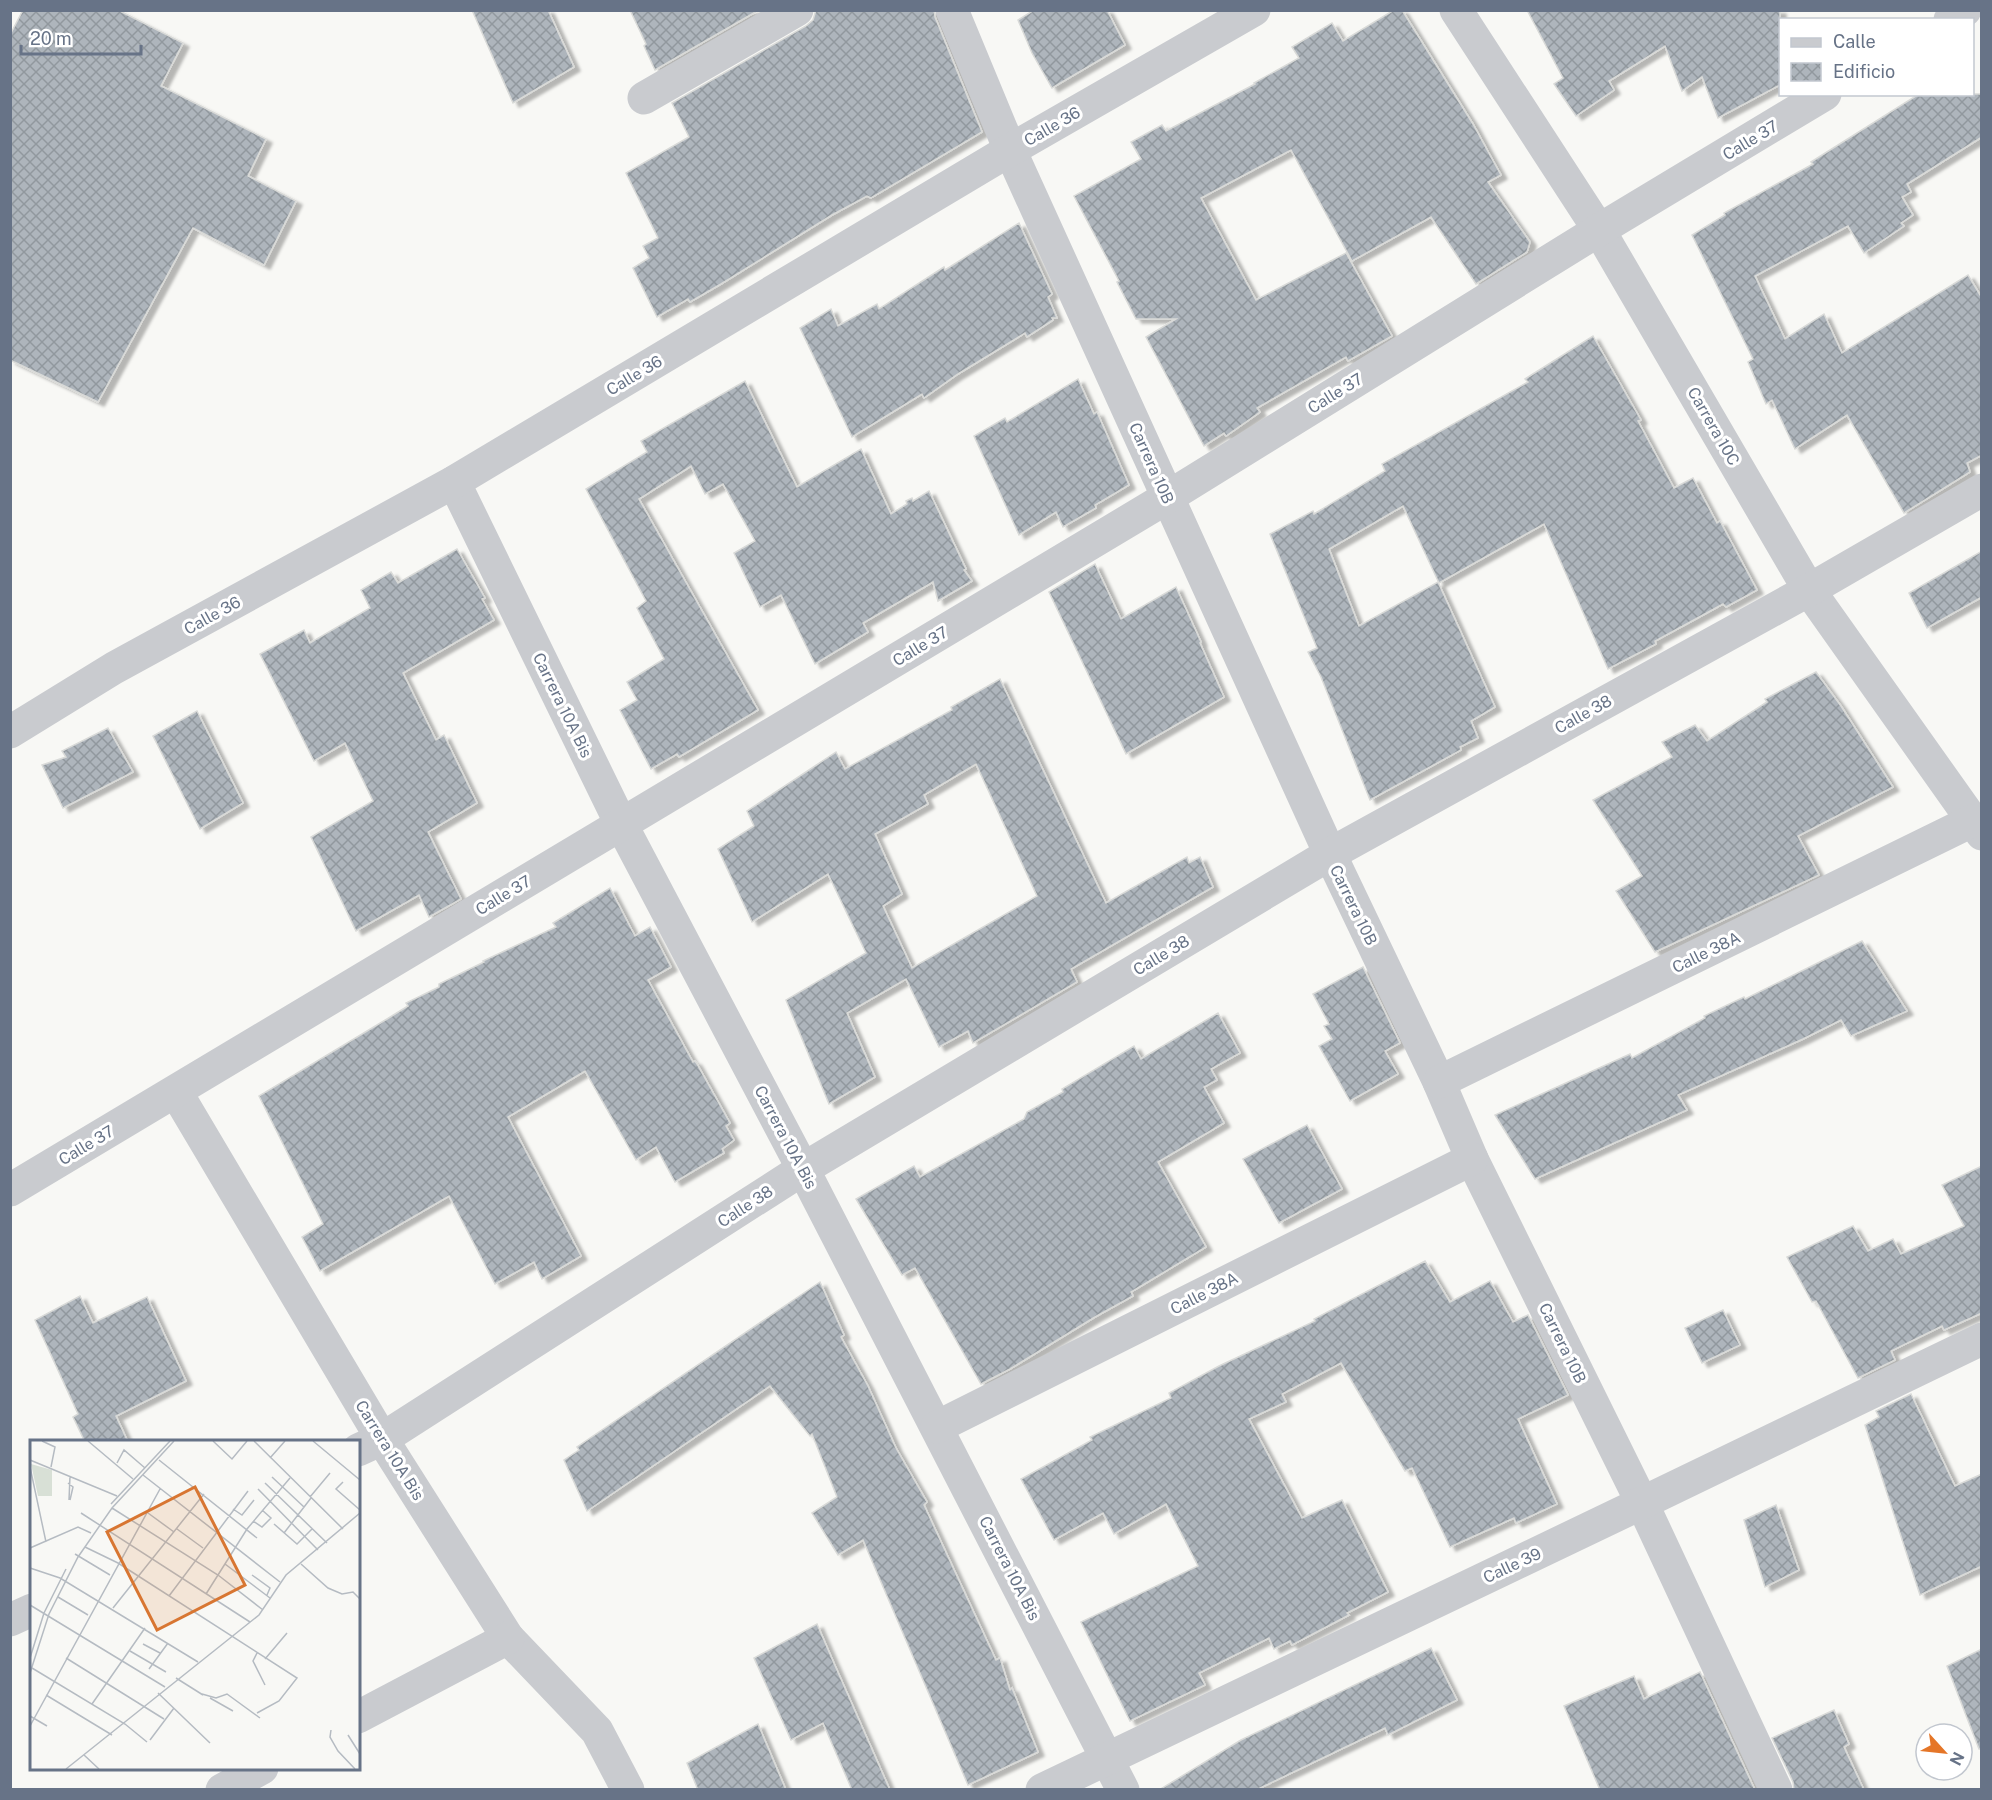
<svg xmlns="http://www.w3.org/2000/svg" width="1992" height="1800" font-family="'Public Sans',sans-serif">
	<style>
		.building { fill: url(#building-cross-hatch); stroke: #d9dad8; stroke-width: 1.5; fill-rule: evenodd; filter: url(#shadow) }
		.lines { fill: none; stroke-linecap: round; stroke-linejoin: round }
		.minor { stroke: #c9cbcf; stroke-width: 33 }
		.labels { text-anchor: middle; stroke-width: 6; stroke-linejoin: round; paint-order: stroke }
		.street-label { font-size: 16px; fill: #677387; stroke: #fff }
		.inset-road { fill: none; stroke: #b5bbc2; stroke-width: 1.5 }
		.view { fill: #d87632; fill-opacity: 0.15; stroke: #d87632; stroke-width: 3 }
		.inset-edge { fill: none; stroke: #677387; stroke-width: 3 }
	</style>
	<defs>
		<pattern id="building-cross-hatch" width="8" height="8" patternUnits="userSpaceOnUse" patternTransform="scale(1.5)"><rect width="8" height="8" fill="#aeb5bc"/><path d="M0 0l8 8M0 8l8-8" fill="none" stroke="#91989e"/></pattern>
		<filter id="shadow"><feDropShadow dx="6" dy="4" stdDeviation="1.5" flood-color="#0004"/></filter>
	</defs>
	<rect width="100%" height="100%" fill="#f8f8f5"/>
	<g class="building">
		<path d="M23,10h95l65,33 -22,43 105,53 -18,37 48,25 -32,64 -71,-37 -95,174 -88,-42v-325z"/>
		<path d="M472,10h76l26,57 -61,36z"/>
		<path d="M630,10h129l-104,60 -11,-24 2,-2z"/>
		<path d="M816,10h118l1,7 47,115 -111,66 -4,-2 -35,19 -111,69 -31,18 -2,-3 -31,18 -24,-49 16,-10 -6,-12 15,-8 -32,-65 63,-36 -17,-34 134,-77 7,-6z"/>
		<path d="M1034,10h73l18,35 -73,43 -20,-35 -14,-33z"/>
		<path d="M1394,10h8l71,114 18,33 10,18 -13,7 42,60 -3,10 -51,32 -45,-67 -79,44 -61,-111 -90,48 55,102 90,-47 46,83 -44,25 -2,-4 -89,51 3,4 -34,24 -2,-3 -20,13 -58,-109 30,-18h-40l-19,-37 2,-1 -45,-85 67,-37 -10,-17 31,-17 4,6 89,-47 -1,-1 45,-25 -7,-11 40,-24 11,18z"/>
		<path d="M1527,10h253v75l-62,33 -16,-41 -20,14 -17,-45 -56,35 5,9 -38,26 -22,-32 9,-6z"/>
		<path d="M1919,94h63v43l-75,47 4,8 -9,5 11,18 -12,8 3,3 -40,27 -16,-27 -93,50 30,63 39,-25 18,39 126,-78 14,23v157l-15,8 3,9 -66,41 -57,-98 -52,34 -23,-49 -6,4 -18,-42 5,-3 -61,-124 33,-20 -1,-2 89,-49 -2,-2z"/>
		<path d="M1019,223l33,71 -4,3 9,21h-5l1,2 -26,17 -2,-4 -67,41 -34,24 -2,-4 -70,43 -52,-109 31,-19 7,17 39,-22 2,5 65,-42 1,3z"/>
		<path d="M1593,336l48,84 -3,1 36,67 19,-10 24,45 3,-2 37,69 -31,17 -3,-3 -31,17 -37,20 1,3 -48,25 -64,-145 -105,59 -36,-77 -74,43 30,77 79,-44 57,125 -24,14 7,17 -18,9 1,3 -91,50 -49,-123 -13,-25 9,-4 -47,-114 43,-23 1,3 71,-43 -3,-7 146,-82 -3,-3z"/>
		<path d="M1078,379l16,35 3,-2 32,73 -34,20 1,3 -33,19 -7,-15 -37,23 -45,-99 31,-18 2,4z"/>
		<path d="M745,381l52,106 64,-38 30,65 16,-10 -1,-3 6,-3 1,3 16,-10 37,78 -2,1 8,11 -34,20 -5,-19 -70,41 5,9 -53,32 -34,-69 -21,12 -26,-54 21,-12 -32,-57 -18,10 -14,-28 -52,33 119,211 -79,47 -2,-3 -26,15 -31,-59 17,-10 -10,-18 37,-23 -27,-51 9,-7 -60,-112 61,-37 -6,-11z"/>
		<path d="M457,549l28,49 -3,1 12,21 -91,53 33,67 8,-5 33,68 -49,29 33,67 -32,18 -10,-22 -63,36 -45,-94 62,-36 -28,-58 -31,18 -54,-107 44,-24 6,13 60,-35 -9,-18 30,-18 7,11z"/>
		<path d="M1982,551v46l-55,31 -18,-35z"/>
		<path d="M1095,564l26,55 55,-32 25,55 -1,1 24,54 -98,57 -77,-162z"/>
		<path d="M1816,672l25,34 52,81 -95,49 21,39 -164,77 -39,-61 26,-15 -49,-76 79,-43 -10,-15 33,-17 12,16 60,-39 -2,-3z"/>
		<path d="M1000,679l106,224 81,-46 2,6 11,-6 13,30 -142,82 6,13 -104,61 -5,-12 -29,16 -33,-68 -59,34 28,64 -46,27 -43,-104 80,-47 -38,-79 -76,48 -34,-73 36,-23 -7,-15 89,-59 9,17 107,-59 -1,-3zM976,764l61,132 -125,72 -29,-62 19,-12 -27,-60 53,-30 -4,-9z"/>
		<path d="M197,711l46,92 -43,26 -47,-93z"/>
		<path d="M108,728l25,44 -70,36 -21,-43 24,-8 -4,-6z"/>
		<path d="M610,888l25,48 15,-9 21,40 -23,13 45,82 2,-1 2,3 33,59 -4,3 8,14 -12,9 2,4 -49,29 -19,-35 -20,13 -51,-89 -77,46 73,139 -39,23 -8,-17 -39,22 -46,-88 -129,75 -18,-34 21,-13 -64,-128 128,-77 21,-13 -2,-3 33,-16v-3l45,-22 -1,-1 73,-34 -3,-4z"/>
		<path d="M1862,941l45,70 -56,25 -10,-16 -38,19 -125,56 9,15 -152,69 -40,-64 135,-61 2,4 73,-40 -1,-2 40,-19 1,2z"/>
		<path d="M1363,967l37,76 -15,8 13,23 -48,27 -31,-55 13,-7 -8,-13 5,-2 -16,-30z"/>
		<path d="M1218,1013l22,40 -29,16 6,11 -13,7 20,36 -66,39 48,85 -75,45 2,4 -38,21 -85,52 -29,15 -66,-116 -13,7 -46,-76 58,-33 6,11 104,-58 3,-7 36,-20 -1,-3 72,-43 7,13z"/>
		<path d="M1307,1125l35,64 -63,34 -36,-64z"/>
		<path d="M1982,1166v147l-38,17 -2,-4 -51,25 4,9 -37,18 -42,-77 -4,1 -25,-45 66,-31 15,25 25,-12 8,15 63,-28 -22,-41z"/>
		<path d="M1425,1261l25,41 40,-21 23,41 15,-7 40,80 -50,24 39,85 -41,19 -2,-5 -64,29 -38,-79 -7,3 -64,-108 -59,31 4,8 -37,17 53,99 40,-18 46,92 -41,21 2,2 -57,30 -2,-4 -16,8 -5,-11 -70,35 6,12 -75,36 -49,-99 117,-56 -32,-62 -52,30 -11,-21 -49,27 -33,-61 71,-39 -2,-3 81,-39 -2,-5 50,-27 96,-45 -1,-2z"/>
		<path d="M820,1282l24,53 -3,2 27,49 28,62 31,54 -3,3 72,155 4,-2 10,32 2,-2 26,64 -70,33 -105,-245 -25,15 -26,-42 25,-16 -25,-63 -2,2 -40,-50 -183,125 -23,-51 15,-10 -2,-3z"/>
		<path d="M80,1296l13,27 54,-26 39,84 -70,35 12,26h-43l-12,-25 5,-3 -43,-94z"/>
		<path d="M1723,1310l17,35 -38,18 -17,-35z"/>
		<path d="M1911,1394l44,92 27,-12v92l-62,29 -55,-170 14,-8 -3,-6z"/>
		<path d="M1776,1505l23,65 -34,17 -21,-67z"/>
		<path d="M817,1624l16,37 57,129h-38l-29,-67 -32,17 -37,-82z"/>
		<path d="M1431,1648l26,52 -69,35 -3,-7 -129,62h-97l82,-50z"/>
		<path d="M1982,1649v100h-3l-32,-83z"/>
		<path d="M1700,1672l55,118h-155l-36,-84 70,-30 10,23z"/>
		<path d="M1834,1710l15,34 -5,3 20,43h-70l-1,-8 -21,-44z"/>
		<path d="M758,1724l28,66h-88l-11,-27z"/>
	</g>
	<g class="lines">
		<g class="minor">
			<path d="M952,10l58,140 320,704 109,228 33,77 170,344 134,287"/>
			<path d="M1456,10l143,220 210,360 173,244"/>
			<path d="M1950,20l15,-10"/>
			<path d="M644,98l153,-88"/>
			<path d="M454,482l167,342 182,345 320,621"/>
			<path d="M10,732l104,-64 340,-186 556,-332 244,-140"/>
			<path d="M1439,1082l533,-261"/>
			<path d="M176,1092l206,347 126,199 89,93 31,59"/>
			<path d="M10,1190l1158,-693 431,-267 226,-136"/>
			<path d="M937,1427l535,-268"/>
			<path d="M358,1450l24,-11 421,-270 527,-315 479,-264 173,-100"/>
			<path d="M10,1620l22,-10"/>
			<path d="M358,1717l150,-79"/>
			<path d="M222,1790l40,-22"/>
			<path d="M1042,1790l600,-287 340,-164"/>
		</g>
	</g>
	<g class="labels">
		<g class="street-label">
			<text transform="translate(1052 126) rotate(-30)" y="6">Calle 36</text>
			<text transform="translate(1750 140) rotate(-31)" y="6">Calle 37</text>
			<text transform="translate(634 375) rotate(-31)" y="6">Calle 36</text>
			<text transform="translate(1335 393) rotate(-32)" y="6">Calle 37</text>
			<text transform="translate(1714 426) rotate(60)" y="6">Carrera 10C</text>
			<text transform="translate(1152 463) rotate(66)" y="6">Carrera 10B</text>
			<text transform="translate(212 615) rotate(-29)" y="6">Calle 36</text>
			<text transform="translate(920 646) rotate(-31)" y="6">Calle 37</text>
			<text transform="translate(563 705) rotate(64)" y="6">Carrera 10A Bis</text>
			<text transform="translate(1583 714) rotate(-29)" y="6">Calle 38</text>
			<text transform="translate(503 895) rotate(-31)" y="6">Calle 37</text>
			<text transform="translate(1354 905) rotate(64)" y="6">Carrera 10B</text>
			<text transform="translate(1706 952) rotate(-26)" y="6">Calle 38A</text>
			<text transform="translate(1161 955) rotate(-31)" y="6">Calle 38</text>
			<text transform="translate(786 1137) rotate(62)" y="6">Carrera 10A Bis</text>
			<text transform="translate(86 1145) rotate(-31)" y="6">Calle 37</text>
			<text transform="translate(745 1206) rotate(-33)" y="6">Calle 38</text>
			<text transform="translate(1204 1293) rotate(-27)" y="6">Calle 38A</text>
			<text transform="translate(1563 1343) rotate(64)" y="6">Carrera 10B</text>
			<text transform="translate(390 1450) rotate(58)" y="6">Carrera 10A Bis</text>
			<text transform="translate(1512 1565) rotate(-25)" y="6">Calle 39</text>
			<text transform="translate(1010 1568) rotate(63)" y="6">Carrera 10A Bis</text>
		</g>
	</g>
	<g transform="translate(30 1440)">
		<rect width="330" height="330" fill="#f8f8f5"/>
		<path d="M1,24l21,6v26h-14z" fill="#d8e0d6"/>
		<path class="inset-road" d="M12,1l13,6 -4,20M58,1l45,38M183,1l19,18 15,-18M224,1l89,88M283,1l47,39M240,18l15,-17M0,20l87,36M129,20l98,78M87,23l7,-13 21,18M0,27l16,75M113,35l137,107M242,37l32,30M313,42l-7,7 24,21M38,43l5,4 -3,13M235,43l62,60M228,49l60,61M280,57l20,-24M39,60l1,-24M81,64l59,-63M82,68l106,67 45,35M203,69l9,6 12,-15M51,73l169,109M118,73l26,19M223,81l9,6 9,-9 -9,-8M244,84l23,20 15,-15M147,89l26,19M254,93l27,-35M55,107l33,16 179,115 -18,23 -22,12M0,108l48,-21 13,6M45,114l35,21M195,124l45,34M271,124l27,24 14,6 11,-2 7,7M0,128l30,10 138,84M222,135l18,13 -3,7M176,154l41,-65 43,-51M139,156l79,-105M28,157l30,18M0,165l135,82M83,168l91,-114M113,204l17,9M100,211l36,21M227,213l-4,8 12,24M0,218l14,-45 22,-44M36,218l98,61M235,219l22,-26M2,228l93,56 22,18M119,229l19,-26M0,233l19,-59 29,-57 34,-49 62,-67M146,238l27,17M128,253l52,50M172,254l14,4 11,-4 33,24M16,255l66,40M180,258l23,13M62,264l53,-76M0,276l17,10M0,286l130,-237M301,290l-1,7 8,14 17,18M318,295l12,19M120,300l24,-32M54,315l15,14M36,329l193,-154 27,-40 74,-62"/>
		<path class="view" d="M165,47l50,98 -88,45 -50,-98z"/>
		<rect width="330" height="330" class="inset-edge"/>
	</g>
	<rect width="1992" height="1800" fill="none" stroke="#677387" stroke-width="24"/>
	<rect x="1779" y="18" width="195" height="78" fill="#ffffff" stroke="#c2c7cf" stroke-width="1.5"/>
	<rect x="1791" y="38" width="30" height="9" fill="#c9cbcf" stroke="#c2c7cf" stroke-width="1.5"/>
	<text x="1833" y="48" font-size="18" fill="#677387">Calle</text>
	<rect x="1791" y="63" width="30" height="18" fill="url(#building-cross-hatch)" stroke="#c2c7cf" stroke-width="1.5"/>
	<text x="1833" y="78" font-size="18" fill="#677387">Edificio</text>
	<g transform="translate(1944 1752) rotate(117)"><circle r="28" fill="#ffffff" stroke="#c2c7cf" stroke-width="1.5"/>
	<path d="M0-4.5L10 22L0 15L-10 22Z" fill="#e57628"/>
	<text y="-9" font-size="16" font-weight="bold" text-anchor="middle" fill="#677387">N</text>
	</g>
	<path d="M21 45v9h120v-9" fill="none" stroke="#677387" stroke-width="3"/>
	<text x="30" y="45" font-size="18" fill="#677387" stroke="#ffffff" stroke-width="4.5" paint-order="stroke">20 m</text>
</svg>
